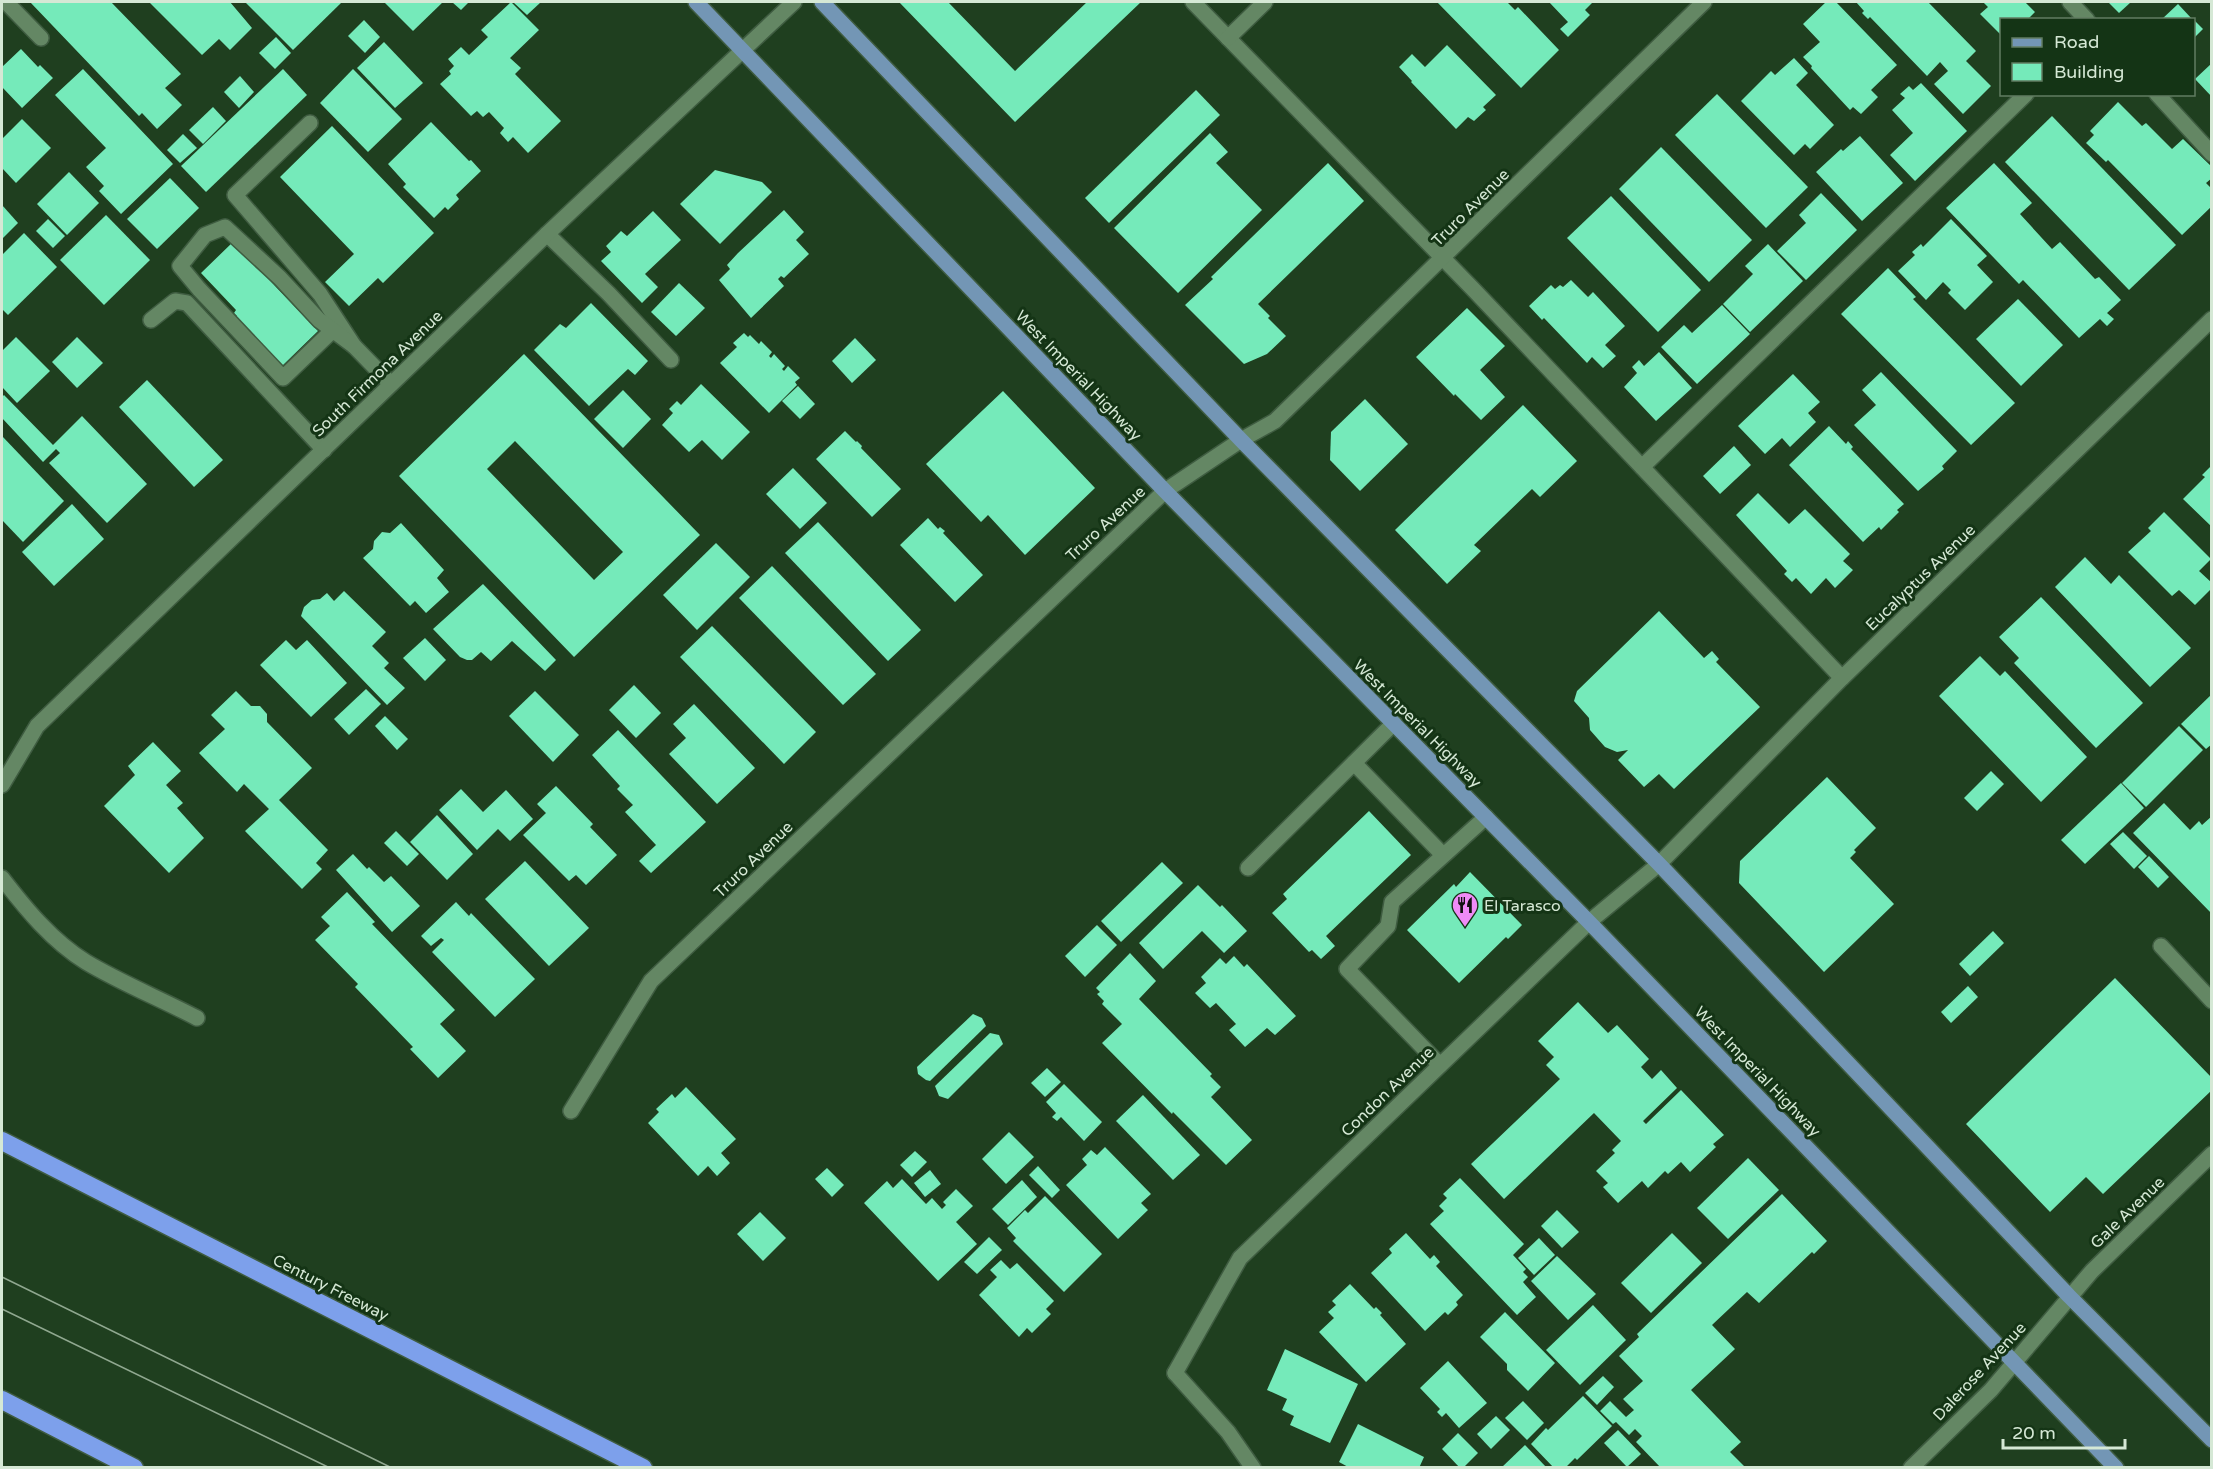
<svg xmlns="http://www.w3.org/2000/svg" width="2213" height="1469" font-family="'Varela Round',sans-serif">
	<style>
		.building { fill: #75eaba; fill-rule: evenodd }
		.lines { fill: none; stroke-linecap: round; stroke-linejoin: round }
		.lane-casing { stroke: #3f5c41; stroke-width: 18 }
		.street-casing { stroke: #3f5c41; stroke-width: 18 }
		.primary-casing { stroke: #3f5c41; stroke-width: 18 }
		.highway-casing { stroke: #3f5c41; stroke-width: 21 }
		.lane { stroke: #648764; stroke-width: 15 }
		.street { stroke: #648764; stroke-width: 15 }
		.primary { stroke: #7396b5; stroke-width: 15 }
		.highway { stroke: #7da0eb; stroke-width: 18 }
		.tram { stroke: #90a890; stroke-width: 1.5 }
		.labels { text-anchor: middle; stroke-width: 6; stroke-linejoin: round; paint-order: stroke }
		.street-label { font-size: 16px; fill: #d5e8d5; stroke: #143415 }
		.poi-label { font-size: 16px; fill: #d5e8d5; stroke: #143415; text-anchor: start }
	</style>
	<rect width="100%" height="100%" fill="#1f3f1f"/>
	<g class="building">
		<path d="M30,2h81l70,72 -16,14 17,17 -25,24 -15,-16 -3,3z"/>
		<path d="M149,2h81l22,26 -22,22 -11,-11 -17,16z"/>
		<path d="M245,2h94l2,1 -48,47z"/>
		<path d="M384,2h59l-30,29z"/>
		<path d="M452,2h17l-8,8z"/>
		<path d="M511,2l28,28 -29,28 11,10 -6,6 46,47 -33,32 -15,-16 -5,5 -8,-9 4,-5 -15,-16 -6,5 -6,-6 -6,5 -31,-32 11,-10 -2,-3 5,-5 -6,-7 13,-12 8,8 19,-18 -7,-7z"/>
		<path d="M513,2h28l-14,13z"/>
		<path d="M899,2h49l67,69 72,-69h54l-126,120z"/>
		<path d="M1437,2h70l8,8 3,-3 41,43 -38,38z"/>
		<path d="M1549,2h44l-8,8 5,5 -22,22 -8,-8 8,-7z"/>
		<path d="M1826,2h10l61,63 -26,25 7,7 -17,17 -8,-7 -3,3 -39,-42 1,-2 -9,-9 17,-15 -17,-18z"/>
		<path d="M1856,2h72l48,49 -10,10 25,25 -28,28 -29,-30 14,-13 -8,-9 -13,14 -57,-59 -2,2 -6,-6 2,-2z"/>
		<path d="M1983,2h42l10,10 -8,8h-25v16l-22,-22 8,-7z"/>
		<path d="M2108,2h23l-12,11z"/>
		<path d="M2178,4l15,16h-32z"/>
		<path d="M364,20l16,17 -15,16 -17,-17z"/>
		<path d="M2194,20l9,9 -9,9z"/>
		<path d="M276,37l15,16 -16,16 -16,-16z"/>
		<path d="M384,42l39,41 -28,25 -38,-40z"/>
		<path d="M1447,45l49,50 -13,12 3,3 -12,11 -6,-4 -12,12 -45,-47 1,-1 -13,-14 13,-13 13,13z"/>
		<path d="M21,49l17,18 2,-2 13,13 -31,30 -20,-21v-20z"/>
		<path d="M1794,58l14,15 -12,12 38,40 -24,24 -5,-5 -11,11 -53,-54 30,-30 4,4z"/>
		<path d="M2212,63v34l-17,-18z"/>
		<path d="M83,69l90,95 -52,50 -22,-23 5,-5 -18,-19 20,-19 -51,-53z"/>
		<path d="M283,69l24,26 -101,97 -25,-26z"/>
		<path d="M353,69l49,50 -34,33 -48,-49z"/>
		<path d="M240,76l14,16 -15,16 -15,-16z"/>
		<path d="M1921,83l46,48 -52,50 -25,-26 23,-22 -21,-23 13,-12 -5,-4 9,-8 4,4z"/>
		<path d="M1196,90l24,25 -111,108 -24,-25z"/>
		<path d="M1717,94l91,93 -42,41 -91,-93z"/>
		<path d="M2118,102l24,24 4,-3 26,26 11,-10 29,28v11l-6,5 6,6v17l-30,29 -74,-75 -2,2 -20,-19 8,-8 -4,-4z"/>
		<path d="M213,107l13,14 -23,23 -14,-14z"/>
		<path d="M2052,116l124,129 -47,45 -124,-128z"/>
		<path d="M22,119l29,29 -35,35 -14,-15v-29z"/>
		<path d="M431,122l38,39 2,-1 10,11 -25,24 3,4 -11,11 -3,-3 -11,11 -31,-31 3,-3 -18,-20z"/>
		<path d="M332,126l102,107 -51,50 -5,-5 -29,28 -24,-24 29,-28 -74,-77z"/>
		<path d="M1210,133l18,19 -12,11 46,47 -84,83 -64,-65z"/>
		<path d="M183,134l14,14 -17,15 -13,-13z"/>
		<path d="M1860,136l43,47 -41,38 -46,-49 25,-23 2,2z"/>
		<path d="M1661,147l91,93 -43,42 -90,-93z"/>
		<path d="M1328,163l36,38 -106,103 12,12 -2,2 18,18 -19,18 -23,10 -59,-59 28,-26 -2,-2z"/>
		<path d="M1994,163l38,40 -12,11 32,35 8,-7 35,37 4,-2 22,23 -14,13 7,6 -7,7 -7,-7 -21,19 -56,-58 -4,4 -73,-76z"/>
		<path d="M715,170l47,12 10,10 -52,52 -40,-40z"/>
		<path d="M69,172l30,31 -32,32 -30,-31z"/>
		<path d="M170,178l29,30 -42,41 -30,-30z"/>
		<path d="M1821,193l36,37 -51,50 -29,-29 29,-28 -7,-8z"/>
		<path d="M1611,196l90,94 -43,42 -91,-94z"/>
		<path d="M2,205l16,18 -16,16z"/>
		<path d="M784,210l20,22 -8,8 13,14 -25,24 -3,-2 -3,3 6,7 -33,32 -32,-38 11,-11 -3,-4 11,-12z"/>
		<path d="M653,211l28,29 -36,34 13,13 -16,16 -41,-42 10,-9 -5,-6 15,-15 6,5z"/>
		<path d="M106,215l44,45 -46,45 -44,-45z"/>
		<path d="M48,219l17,17 -12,12 -17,-17z"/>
		<path d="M1951,219l36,37 -10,9 16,17 -28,28 -17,-17 3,-3 -8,-8 -17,18 -28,-29 17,-16 -3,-3 9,-8 2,3z"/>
		<path d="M24,233l33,34 -49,48 -6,-6v-54z"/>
		<path d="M233,242l85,89 -37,36 -47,-48 3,-3 -3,-3 2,-3 -35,-37z"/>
		<path d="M1768,244l35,37 -53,51 -27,-28 30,-30 -8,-8z"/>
		<path d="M1888,268l28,29 -3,2 102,104 -44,42 -130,-131z"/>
		<path d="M1571,280l17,17 5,-5 32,34 -20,19 11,11 -13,12 -11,-11 -5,6 -43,-45 -2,2 -13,-14 22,-21 4,4 5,-4 3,2z"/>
		<path d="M679,283l26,25 -29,28 -25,-24z"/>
		<path d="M2018,299l45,46 -42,41 -45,-47z"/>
		<path d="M591,303l57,58 -13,14 -7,-6 -39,37 -55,-56 26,-26 6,4z"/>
		<path d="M1722,305l28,29 -53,50 -36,-37 23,-22 8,8z"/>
		<path d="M1467,308l38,38 -25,24 25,27 -24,23 -26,-26 -1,2 -38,-39z"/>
		<path d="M744,333l4,4 2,-2 9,9 2,-3 11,11 -3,4 2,2 3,-4 11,12 -3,3 2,2 4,-5 12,12 -5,4 2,3 -28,28 -49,-50 17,-16 -4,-4z"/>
		<path d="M16,337l34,34 -33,32 -15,-16v-36z"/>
		<path d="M77,337l26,26 -26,25 -25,-26z"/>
		<path d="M855,338l21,22 -24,23 -20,-22z"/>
		<path d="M1659,352l33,36 -36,33 -32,-34 13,-14 -5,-6 7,-7 5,6z"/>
		<path d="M524,354l176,181 -126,122 -175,-181zM515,441l108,111 -29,28 -107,-111z"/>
		<path d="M1881,372l76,79 -15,15 2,3 -26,22 -64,-66 22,-20 -14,-15z"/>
		<path d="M1793,374l27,28 -12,11 8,9 -26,25 -8,-9 -17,16 -27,-28z"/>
		<path d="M147,380l76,80 -29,27 -75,-80z"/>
		<path d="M701,384l49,48 -28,28 -20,-20 -13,12 -27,-27 11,-12 -4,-4 8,-8 4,4z"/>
		<path d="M798,386l17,18 -15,15 -18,-18z"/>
		<path d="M623,390l28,29 -28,29 -29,-29z"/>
		<path d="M1003,391l92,97 -70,67 -37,-40 -7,7 -55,-58z"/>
		<path d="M4,395l49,50 29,-29 65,68 -40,39 -58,-60 11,-10 -4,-4 -13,13 -41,-44v-21z"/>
		<path d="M1365,399l43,45 -48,47 -30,-31 1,-28z"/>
		<path d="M1523,405l54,56 -37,36 -8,-8 -58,56 7,6 -34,33 -52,-54z"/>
		<path d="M1829,426l17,18 2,-3 5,6 -2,2 53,55 -7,6 2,2 -18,18 -2,-3 -16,15 -74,-77z"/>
		<path d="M845,431l11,11 1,-1 5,5 -1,2 40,41 -29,28 -56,-58z"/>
		<path d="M2,436l62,65 -41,41 -21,-22z"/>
		<path d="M1734,446l17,19 -31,29 -17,-18z"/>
		<path d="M2212,465v62l-29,-28 22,-22 -3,-2z"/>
		<path d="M793,468l34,35 -27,26 -34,-35z"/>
		<path d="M1758,493l31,31 16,-15 45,45 -7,7 10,9 -18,18 -9,-10 -15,16 -15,-16 -4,4 -8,-8 3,-3 -51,-56z"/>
		<path d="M72,504l32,35 -50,47 -32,-34z"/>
		<path d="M2164,512l47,47 -12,12 13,12v5l-17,17 -16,-15 -7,6 -44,-44 23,-21 -3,-3z"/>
		<path d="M928,518l10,11 2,-2 5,4 -2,2 40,42 -28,27 -55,-57z"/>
		<path d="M818,522l103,108 -33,31 -103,-108z"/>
		<path d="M401,523l43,47 -7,8 12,14 -23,21 -11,-12 -5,5 -47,-48 10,-9 1,-8 8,-9 8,1z"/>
		<path d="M716,543l34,34 -53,53 -34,-35z"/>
		<path d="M2085,557l26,27 8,-9 72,73 -41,39 -95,-100z"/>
		<path d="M772,566l104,108 -33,31 -104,-107z"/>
		<path d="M483,584l73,76 -11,11 -33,-30 -21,20 -10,-9 -9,8h-5l-7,-3 -27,-28z"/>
		<path d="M344,591l42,41 -14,14 17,17 -5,5 21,20 -18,17 -86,-89 3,-9 8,-7 8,-1 7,-6 7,8z"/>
		<path d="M2041,597l102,106 -47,45 -82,-85 5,-5 -20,-21z"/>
		<path d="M1659,611l45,47 8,-7 7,8 -3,3 44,45 -86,82 -15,-15 -15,13 -26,-27 10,-10 -11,2 -12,-5 -15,-17 -1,-12 -15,-17 3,-10z"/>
		<path d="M712,626l104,106 -32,32 -104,-107z"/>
		<path d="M425,638l21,22 -21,21 -22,-23z"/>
		<path d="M286,640l10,10 11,-10 40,43 -36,34 -51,-52z"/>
		<path d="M1980,656l20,20 5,-5 82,86 -46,45 -102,-106z"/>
		<path d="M634,685l27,28 -25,25 -27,-28z"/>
		<path d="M366,689l15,15 -32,31 -15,-16z"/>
		<path d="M236,691l15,15h9l7,8v8l45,46 -33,32 49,50 -12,13 6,6 -20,20 -57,-58 24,-22 -25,-25 -7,8 -38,-39 26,-24 -14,-14z"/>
		<path d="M535,691l44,44 -26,27 -44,-46z"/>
		<path d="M2212,694v50l-6,5 -25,-25z"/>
		<path d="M694,704l61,64 -38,36 -48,-50 17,-16 -13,-14z"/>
		<path d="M385,716l23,23 -11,11 -22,-24z"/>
		<path d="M2179,726l24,24 -57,57 -24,-24z"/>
		<path d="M618,730l88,92 -55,51 -12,-12 17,-16 -31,-33 8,-7 -16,-16 3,-3 -28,-31z"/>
		<path d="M153,742l28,29 -15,14 17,18 -6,5 27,30 -35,35 -65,-67 31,-31 -7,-9z"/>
		<path d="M1991,771l13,13 -27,27 -13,-13z"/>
		<path d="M1827,777l49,51 -22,22 2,2 -6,6 44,46 -70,68 -85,-89 1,-22z"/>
		<path d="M2121,783l23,25 -59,56 -24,-24z"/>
		<path d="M556,786l37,38 -3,3 27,28 -31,30 -10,-10 -7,6 -46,-46 23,-22 -9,-9z"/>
		<path d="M461,789l22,23 23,-22 27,29 -23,22 -12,-12 -21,21 -38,-40z"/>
		<path d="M2164,803l26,27 9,-9 3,4 10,-9v98l-79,-81z"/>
		<path d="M1369,811l42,44 -85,81 9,10 -14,13 -9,-9 -3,2 -37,-39 15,-14 -4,-5z"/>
		<path d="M437,815l36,39 -26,26 -37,-38z"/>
		<path d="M396,831l23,23 -12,12 -23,-23z"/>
		<path d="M2123,832l24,24 -13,13 -24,-25z"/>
		<path d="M353,854l14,15 2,-2 15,15 7,-6 29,30 -28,26 -56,-62z"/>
		<path d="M2149,856l20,21 -11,11 -20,-21z"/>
		<path d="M525,861l64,67 -40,38 -64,-67z"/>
		<path d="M1162,862l21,21 -62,59 -20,-21z"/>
		<path d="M1470,872l52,53 -14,14 -2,-2 -47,46 -52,-53 47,-46 2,3z"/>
		<path d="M1198,885l22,22 2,-2 25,26 -23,22 -22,-22 -39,38 -24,-26z"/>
		<path d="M347,892l28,30 -3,2 83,86 -15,14 26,27 -28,27 -28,-29 3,-2 -58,-60 3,-3 -43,-44 15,-14 -9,-9z"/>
		<path d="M456,902l13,14 2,-3 64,66 -40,38 -63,-65 12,-12 -3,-2 -10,8 -10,-10z"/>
		<path d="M1097,925l20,20 -32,32 -20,-21z"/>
		<path d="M1993,931l11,12 -34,33 -11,-12z"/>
		<path d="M1130,953l26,28 -17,18 73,75 -2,2 11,11 -10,10 41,43 -26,25 -53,-53 -1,2 -70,-71 20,-19 -20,-20 2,-3 -7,-7 3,-2 -4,-4z"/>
		<path d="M1234,956l10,11 3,-3 49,52 -21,19 -8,-7 -22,19 -16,-17 7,-6 -20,-21 -6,5 -15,-15 11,-10 -5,-6 19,-19 6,6z"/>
		<path d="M2115,978l97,100v12l-109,104 -17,-17 -36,35 -84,-88z"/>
		<path d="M1968,986l10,11 -27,26 -10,-11z"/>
		<path d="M1578,1002l30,31 9,-8 32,34 -8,8 11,12 9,-9 16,18 -34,33 3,3 35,-34 43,45 -11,9 3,3 -26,25 -9,-10 -13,12 -3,-3 -17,17 -6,-7 -24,22 -15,-16 5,-4 -12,-12 19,-18 -3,-3 9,-9 -27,-28 -90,86 -33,-35 89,-85 -14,-14 8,-8 -16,-16z"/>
		<path d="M973,1014l9,4 4,8 -56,55 -4,-1 -8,-6 -1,-7z"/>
		<path d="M990,1033l9,2 4,9 -55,55 -9,-3 -4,-10z"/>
		<path d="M1047,1068l14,14 -16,15 -14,-14z"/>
		<path d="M1064,1084l38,38 -18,19 -23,-24 -4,4 -5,-4 4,-4 -10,-11z"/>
		<path d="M686,1087l50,52 -15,14 9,10 -13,13 -9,-10 -10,10 -50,-53 11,-11 -3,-3 16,-15 3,4z"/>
		<path d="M1143,1095l57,60 -27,25 -57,-59z"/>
		<path d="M1009,1132l25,25 -28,27 -24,-25z"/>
		<path d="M1105,1147l46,47 -10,9 7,7 -30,29 -52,-54 21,-20 -5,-6 9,-9 6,5z"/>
		<path d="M915,1151l12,11 -15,15 -12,-12z"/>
		<path d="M1748,1158l31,32 -51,49 -31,-31z"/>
		<path d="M1038,1166l22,24 -8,8 -23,-23z"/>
		<path d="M827,1168l17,17 -12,12 -17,-18z"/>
		<path d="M930,1170l11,14 -16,13 -11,-14z"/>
		<path d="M1460,1178l64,66 -11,11 13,14 -3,3 5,5 -5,5 13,15 -19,18 -87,-91 14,-13 -5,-5 8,-8 -4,-4z"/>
		<path d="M902,1179l24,25 6,-6 10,11 4,-4 -3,-3 13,-13 17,17 -17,16 21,22 -39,37 -74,-78 23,-22 6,7z"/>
		<path d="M1022,1180l15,17 -29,28 -16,-16z"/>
		<path d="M1782,1194l45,47 -13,13 -2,-2 -53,51 -12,-11 -35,33 23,24 -44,41 50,52 -11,10 16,16h-85l-25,-26 6,-6 -7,-7 -6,6 -13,-13 -3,2 -13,-13 10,-10 16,16 8,-7 -11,-11 20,-18 -24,-25 20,-19 -2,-3z"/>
		<path d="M1045,1196l57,58 -38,38 -51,-51 3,-3 -9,-10 18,-18 3,3z"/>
		<path d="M1557,1210l22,22 -17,16 -21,-22z"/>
		<path d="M760,1212l26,26 -23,23 -26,-27z"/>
		<path d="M1406,1233l24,26 4,-4 6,7 -4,4 27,29 -7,7 2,3 -10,10 -3,-3 -20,19 -54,-58 21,-20 -3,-4z"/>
		<path d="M1672,1233l30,30 -51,50 -30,-30z"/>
		<path d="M989,1237l13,13 -25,24 -13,-12z"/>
		<path d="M1539,1238l16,17 -21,20 -16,-17z"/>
		<path d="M1557,1256l39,38 -28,26 -37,-39z"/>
		<path d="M1001,1260l9,9 7,-6 37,38 -8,8 5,5 -19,19 -5,-5 -8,9 -40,-42 18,-18 -7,-7z"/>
		<path d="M1350,1284l24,25 2,-2 6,6 -2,2 26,29 -40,38 -47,-50 15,-14 -6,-6 8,-7 -4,-4z"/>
		<path d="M1593,1305l33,35 -46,45 -34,-35z"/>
		<path d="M1505,1312l50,51 -27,28 -21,-21v-6l-27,-27z"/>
		<path d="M1285,1349l73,35 -28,59 -40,-18 4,-9 -12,-6 5,-11 -20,-9z"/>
		<path d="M1448,1361l39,42 -28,25 -13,-15 -4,4 -5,-5 3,-3 -20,-21z"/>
		<path d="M1603,1376l11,11 -17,18 -12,-12z"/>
		<path d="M1583,1396l29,30 -35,34 -2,-2 -10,10h-11l-23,-24 15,-16 2,2z"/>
		<path d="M1523,1401l21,22 -17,17 -22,-22z"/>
		<path d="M1496,1416l14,14 -19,19 -14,-15z"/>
		<path d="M1358,1424l66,33 -5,11h-69l-11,-6z"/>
		<path d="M1618,1430l23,24 -14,13 -23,-24z"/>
		<path d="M1458,1433l20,20 -15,15h-3l-18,-19z"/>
		<path d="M1525,1445l22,23h-46z"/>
	</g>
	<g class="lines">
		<g class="lane-casing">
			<g id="lane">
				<path d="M6,2l35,36"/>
				<path d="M1193,2l280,287 369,389"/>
				<path d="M2070,2l17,18"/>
				<path d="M1228,38l37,-36"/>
				<path d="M2157,94l55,60"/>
				<path d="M310,123l-75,72 85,99 34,52 37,38"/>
				<path d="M547,234l62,60 62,66"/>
				<path d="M151,320l24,-19 12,2 137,147"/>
				<path d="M333,330l-50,48 -84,-89 -19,-23 25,-31 20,-8 55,51 39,42 35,26"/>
				<path d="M1642,467l384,-373"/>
				<path d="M1354,763l89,92"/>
				<path d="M1248,868l146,-145"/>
				<path d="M2,878c24,31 50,63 84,84 35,21 75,37 111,56"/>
				<path d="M2161,946l51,55"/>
				<path d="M1440,1065l-93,-96 41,-43 4,-24 94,-85"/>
				<path d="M1175,1373l53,59 25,36"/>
			</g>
		</g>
		<g class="street-casing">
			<g id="street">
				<path d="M2,785l35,-59 510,-492 247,-232"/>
				<path d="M571,1111l80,-130 514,-490 76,-51 34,-19 429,-419"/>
				<path d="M1175,1373l65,-115 349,-336 70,-58 183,-186 370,-359"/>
				<path d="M1911,1468l80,-78 101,-119 120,-117"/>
			</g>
		</g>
		<g class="primary-casing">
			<g id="primary">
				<path d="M696,2l469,489 424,431 527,546"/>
				<path d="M822,2l419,438 418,424 410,432 143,144"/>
			</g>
		</g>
		<g class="highway-casing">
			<g id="highway">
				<path d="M2,1141l641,327"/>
				<path d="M2,1400l132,68"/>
			</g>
		</g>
		<use href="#lane" class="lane"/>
		<use href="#street" class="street"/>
		<use href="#primary" class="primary"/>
		<use href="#highway" class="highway"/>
		<g class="tram">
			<path d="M2,1277l390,191"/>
			<path d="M2,1309l328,159"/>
		</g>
	</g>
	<defs>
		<g id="restaurant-pin" transform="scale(1.35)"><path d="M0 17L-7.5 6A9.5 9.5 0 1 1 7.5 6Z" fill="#ef8bf7" stroke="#143415"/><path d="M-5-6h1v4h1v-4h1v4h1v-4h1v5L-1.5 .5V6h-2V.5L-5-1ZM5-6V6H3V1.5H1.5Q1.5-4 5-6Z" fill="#111"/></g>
	</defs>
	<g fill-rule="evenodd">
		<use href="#restaurant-pin" x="1465" y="905"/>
	</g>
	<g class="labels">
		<g class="street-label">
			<text transform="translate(1470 207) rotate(-45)" y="6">Truro Avenue</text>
			<text transform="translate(377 373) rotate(-44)" y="6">South Firmona Avenue</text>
			<text transform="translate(1079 375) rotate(46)" y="6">West Imperial Highway</text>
			<text transform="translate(1105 523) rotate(-43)" y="6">Truro Avenue</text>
			<text transform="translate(1920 577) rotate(-44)" y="6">Eucalyptus Avenue</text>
			<text transform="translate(1418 723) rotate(45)" y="6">West Imperial Highway</text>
			<text transform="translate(753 859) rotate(-44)" y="6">Truro Avenue</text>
			<text transform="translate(1758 1071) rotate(46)" y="6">West Imperial Highway</text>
			<text transform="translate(1387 1091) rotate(-44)" y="6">Condon Avenue</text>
			<text transform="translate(2127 1212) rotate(-44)" y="6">Gale Avenue</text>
			<text transform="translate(331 1287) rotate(27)" y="6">Century Freeway</text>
			<text transform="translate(1979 1371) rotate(-47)" y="6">Dalerose Avenue</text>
		</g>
		<g class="poi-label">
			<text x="1484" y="911">El Tarasco</text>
		</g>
	</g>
	<rect width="2213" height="1469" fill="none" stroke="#d5e8d5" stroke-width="6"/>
	<rect x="2000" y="18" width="195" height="78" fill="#143415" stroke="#617c62" stroke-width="1.5"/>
	<rect x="2012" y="38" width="30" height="9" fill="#7396b5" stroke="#617c62" stroke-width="1.5"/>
	<text x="2054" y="48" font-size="18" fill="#d5e8d5">Road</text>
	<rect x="2012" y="63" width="30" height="18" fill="#75eaba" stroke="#617c62" stroke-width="1.5"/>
	<text x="2054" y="78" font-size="18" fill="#d5e8d5">Building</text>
	<path d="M2003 1439v9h122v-9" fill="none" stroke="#d5e8d5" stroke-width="3"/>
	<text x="2012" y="1439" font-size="18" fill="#d5e8d5" stroke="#143415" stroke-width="4.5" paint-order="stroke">20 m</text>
</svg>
